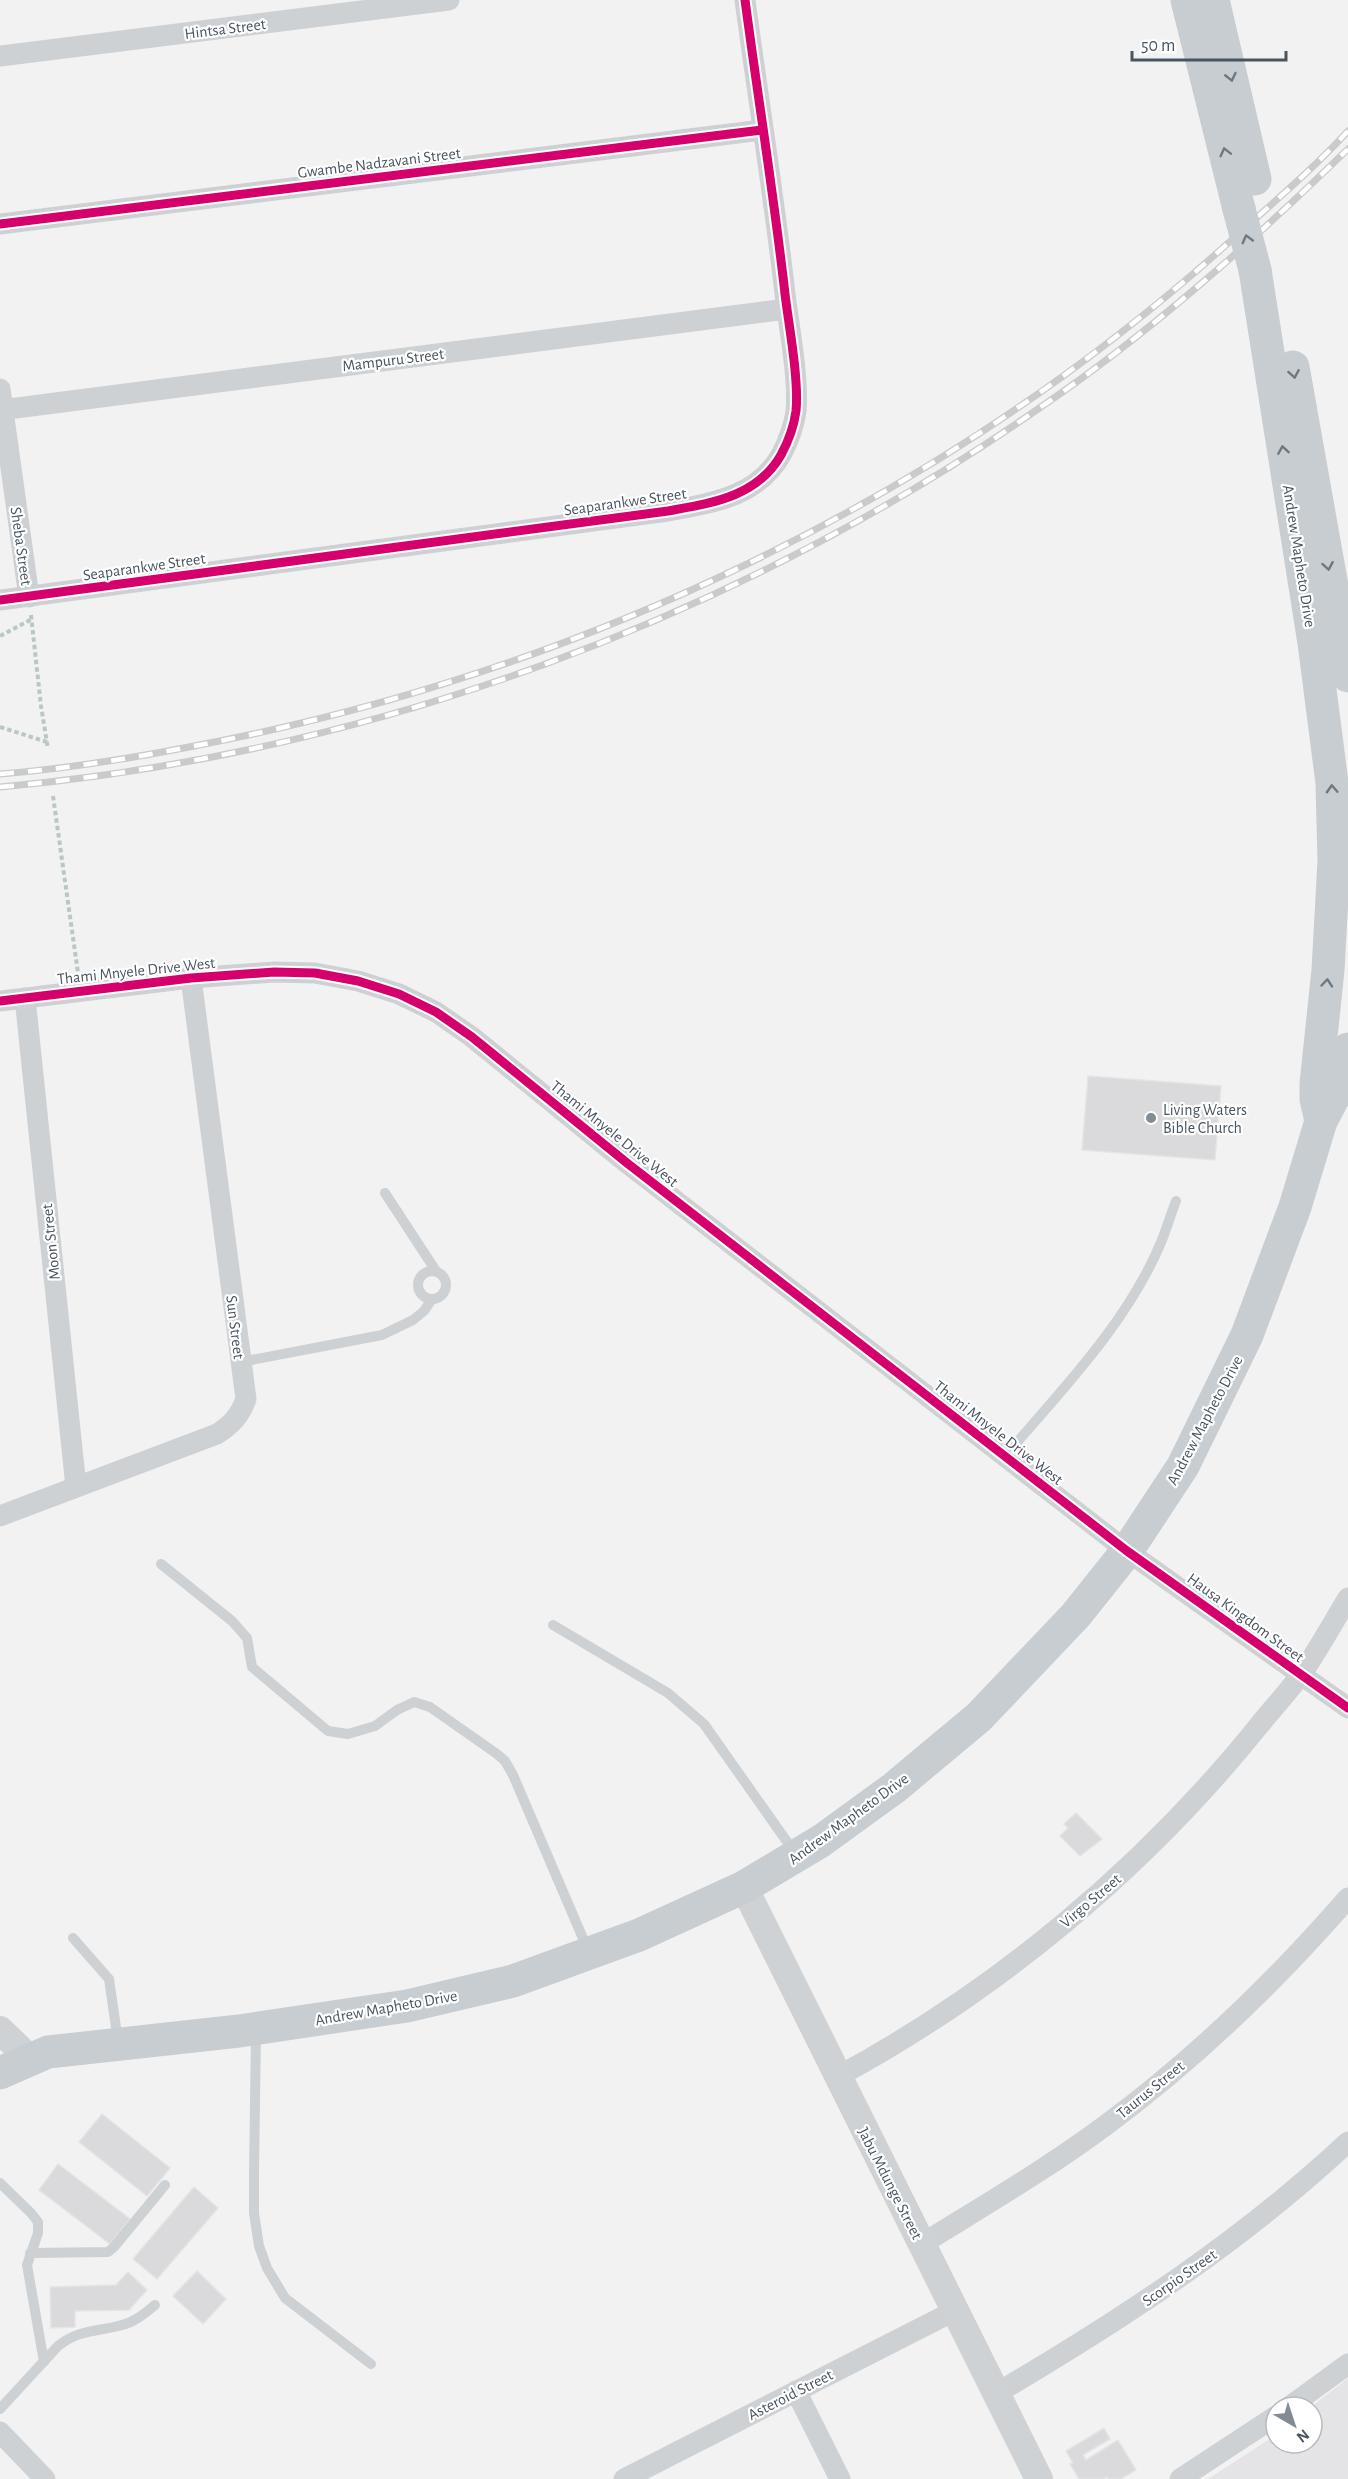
<svg xmlns="http://www.w3.org/2000/svg" width="1348" height="2479" font-family="'Alegreya Sans',sans-serif">
	<style>
		.education { fill: #e4e3e5 }
		.building { fill: #dadadc; stroke: #e4e4e5; stroke-width: 1.5 }
		.lines { fill: none; stroke-linecap: round; stroke-linejoin: round }
		.path { stroke: #bac8c3; stroke-width: 4; stroke-dasharray: 4.5 3; stroke-linecap: butt }
		.lane { stroke: #ced1d3; stroke-width: 10 }
		.street { stroke: #ced1d3; stroke-width: 21 }
		.secondary { stroke: #ced2d5; stroke-width: 28 }
		.primary { stroke: #c8cdd1; stroke-width: 33 }
		.rail-casing { stroke: #c8cacc; stroke-width: 7 }
		.rail { stroke: #fff; stroke-width: 4.5; stroke-dasharray: 14; stroke-linecap: butt }
		.primary-bridge { stroke: #c8cdd1; stroke-width: 33 }
		.cycleway-casing { stroke: #fff; stroke-width: 13 }
		.cycleway { stroke: #d6006c; stroke-width: 9 }
		.oneway { stroke: #6e7883 }
		.poi-dot { fill: #838b94; stroke: #fff; stroke-width: 2 }
		.labels { text-anchor: middle; stroke-width: 4.5; stroke-linejoin: round; paint-order: stroke }
		.street-label { font-size: 16px; fill: #475461; stroke: #fff }
		.poi-label { font-size: 16px; fill: #475461; stroke: #fff; text-anchor: start }
	</style>
	<rect width="100%" height="100%" fill="#f3f2f2"/>
	<path class="education" d="M1348,2378v101h-140l68,-44v8h36l-1,-36z"/>
	<g class="building">
		<path d="M1088,1076l133,10 -6,74 -133,-10z"/>
		<path d="M1076,1813l26,26 -22,17 -20,-20 8,-8 -4,-4z"/>
		<path d="M102,2114l68,54 -23,28 -68,-54z"/>
		<path d="M58,2164l72,55 -20,25 -71,-54z"/>
		<path d="M194,2187l24,21 -61,71 -24,-20z"/>
		<path d="M197,2271l29,28 -23,25 -30,-28z"/>
		<path d="M128,2272l19,18 -18,20 -54,1v16l-24,1 -1,-41 66,-2z"/>
		<path d="M1104,2428l6,11 -27,16 3,5 32,-20 18,30 -15,9h-13l-1,-2 -4,2h-24l-9,-15 3,-1 -7,-12z"/>
	</g>
	<g class="lines">
		<g class="path">
			<path d="M31,615l10,91 7,43"/>
			<path d="M0,636l32,-17"/>
			<path d="M0,727l47,15"/>
			<path d="M53,796l25,177"/>
		</g>
		<g class="lane">
			<path d="M385,1193l51,78"/>
			<circle cx="432" cy="1285" r="14"/>
			<path d="M241,1362l141,-27 31,-15 11,-9 8,-12"/>
			<path d="M1005,1456c57,-66 124,-135 157,-216 5,-13 9,-26 14,-39"/>
			<path d="M161,1564l71,57 15,17 5,29 76,64 20,3 27,-8 22,-16 17,-8 16,5 67,47 8,7 8,14 75,175"/>
			<path d="M553,1625l115,68 36,31 91,129"/>
			<path d="M73,1938l36,41 9,62"/>
			<path d="M256,2032l-2,142v39l5,33 8,22 18,30 86,66"/>
			<path d="M0,2183l31,30 7,9v11l-11,32 17,97"/>
			<path d="M30,2253l78,-1 6,-5 51,-62"/>
			<path d="M0,2409l58,-63c22,-17 39,-14 64,-21 13,-3 23,-12 33,-20"/>
		</g>
		<g class="street">
			<path d="M0,56l449,-56"/>
			<path d="M0,224l762,-94"/>
			<path d="M0,389l29,208"/>
			<path d="M0,410l787,-101"/>
			<path d="M0,600l668,-89c44,-8 89,-14 113,-56 7,-13 13,-29 15,-44 3,-32 -7,-84 -11,-117 -11,-98 -27,-196 -40,-294"/>
			<path d="M25,998l51,489"/>
			<path d="M0,1001l191,-23 83,-6 41,1 43,8 41,13 37,18 36,25 155,126 500,388 221,157"/>
			<path d="M0,1516l217,-82c14,-9 23,-18 29,-35l-55,-421"/>
			<path d="M837,2077c161,-87 305,-207 420,-349 15,-19 32,-37 46,-56 16,-24 30,-49 45,-74"/>
			<path d="M922,2244c61,-38 125,-75 184,-119 89,-66 169,-143 242,-227"/>
			<path d="M796,2391l44,88"/>
			<path d="M997,2393c124,-73 245,-152 351,-251"/>
			<path d="M1289,2407l59,-43"/>
			<path d="M0,2432l45,47"/>
			<path d="M624,2479l332,-169"/>
			<path d="M1180,2479l96,-63"/>
		</g>
		<g class="secondary">
			<path d="M744,1887l295,592"/>
			<path d="M0,2030l30,29"/>
		</g>
		<g class="primary">
			<path d="M1187,0l52,209"/>
			<path d="M1213,0l42,179"/>
			<path d="M1255,270l59,373 18,140 2,78 -6,109 -12,114v15l5,22"/>
			<path d="M1293,367l55,309"/>
			<path d="M0,2073l48,-21 191,-21 168,-25 106,-25 126,-46 105,-48 77,-46 73,-53 85,-71 97,-102 51,-64 56,-85 64,-131 48,-128 26,-86 17,-32 10,-40"/>
		</g>
		<g class="rail-casing">
			<g id="rail">
				<path d="M0,774c64,-5 127,-15 189,-27 386,-72 756,-247 1047,-511 38,-34 78,-68 112,-105"/>
				<path d="M0,787c370,-33 733,-167 1038,-378 112,-76 213,-166 310,-260"/>
			</g>
		</g>
		<use href="#rail" class="rail"/>
		<path class="primary-bridge" d="M1239,209l16,61"/>
		<g class="cycleway-casing">
			<g id="cycleway">
				<path d="M0,224l762,-94"/>
				<path d="M0,600l668,-89c44,-8 89,-14 113,-56 7,-13 13,-29 15,-44 3,-32 -7,-84 -11,-117 -11,-98 -27,-196 -40,-294"/>
				<path d="M0,1001l191,-23 83,-6 41,1 43,8 41,13 37,18 36,25 155,126 500,388 221,157"/>
			</g>
		</g>
		<use href="#cycleway" class="cycleway"/>
	</g>
	<defs><path id="oneway-chevron" d="M-2-3.5L2.5 0L-2 3.5" fill="none" stroke-width="1.6" stroke-linecap="round" stroke-linejoin="round" transform="scale(1.5)"/></defs>
	<g class="oneway">
		<use href="#oneway-chevron" transform="translate(1231 77) rotate(77)"/>
		<use href="#oneway-chevron" transform="translate(1225 152) rotate(-104)"/>
		<use href="#oneway-chevron" transform="translate(1247 239) rotate(-105)"/>
		<use href="#oneway-chevron" transform="translate(1294 374) rotate(80)"/>
		<use href="#oneway-chevron" transform="translate(1283 450) rotate(-99)"/>
		<use href="#oneway-chevron" transform="translate(1328 566) rotate(80)"/>
		<use href="#oneway-chevron" transform="translate(1332 789) rotate(-93)"/>
		<use href="#oneway-chevron" transform="translate(1327 983) rotate(-85)"/>
	</g>
	<circle class="poi-dot" cx="1151" cy="1118" r="6"/>
	<g class="labels">
		<g class="street-label">
			<text transform="translate(225 28) rotate(-7)" y="6">Hintsa Street</text>
			<text transform="translate(379 162) rotate(-7)" y="6">Gwambe Nadzavani Street</text>
			<text transform="translate(393 359) rotate(-7)" y="6">Mampuru Street</text>
			<text transform="translate(625 501) rotate(-8)" y="6">Seaparankwe Street</text>
			<text transform="translate(22 546) rotate(82)" y="6">Sheba Street</text>
			<text transform="translate(1300 556) rotate(81)" y="6">Andrew Mapheto Drive</text>
			<text transform="translate(144 566) rotate(-8)" y="6">Seaparankwe Street</text>
			<text transform="translate(136 970) rotate(-6)" y="6">Thami Mnyele Drive West</text>
			<text transform="translate(615 1133) rotate(39)" y="6">Thami Mnyele Drive West</text>
			<text transform="translate(50 1242) rotate(-96)" y="6">Moon Street</text>
			<text transform="translate(236 1327) rotate(83)" y="6">Sun Street</text>
			<text transform="translate(1204 1420) rotate(-62)" y="6">Andrew Mapheto Drive</text>
			<text transform="translate(999 1432) rotate(38)" y="6">Thami Mnyele Drive West</text>
			<text transform="translate(1246 1617) rotate(36)" y="6">Hausa Kingdom Street</text>
			<text transform="translate(848 1818) rotate(-36)" y="6">Andrew Mapheto Drive</text>
			<text transform="translate(1090 1900) rotate(-40)" y="6">Virgo Street</text>
			<text transform="translate(386 2007) rotate(-10)" y="6">Andrew Mapheto Drive</text>
			<text transform="translate(1150 2089) rotate(-39)" y="6">Taurus Street</text>
			<text transform="translate(891 2183) rotate(63)" y="6">Jabu Mdunge Street</text>
			<text transform="translate(1179 2277) rotate(-35)" y="6">Scorpio Street</text>
			<text transform="translate(790 2394) rotate(-27)" y="6">Asteroid Street</text>
		</g>
		<g class="poi-label">
			<text x="1163" y="1115">Living Waters<tspan x="1163" dy="18">Bible Church</tspan></text>
		</g>
	</g>
	<g transform="translate(1294 2425) rotate(141)"><circle r="28" fill="#ffffff" stroke="#b5bbc0" stroke-width="1.5"/>
	<path d="M0-4.5L10 22L0 15L-10 22Z" fill="#838b94"/>
	<text y="-9" font-size="16" font-weight="bold" text-anchor="middle" fill="#475461">N</text>
	</g>
	<path d="M1132 51v9h154v-9" fill="none" stroke="#475461" stroke-width="3"/>
	<text x="1141" y="51" font-size="18" fill="#475461" stroke="#ffffff" stroke-width="4.5" paint-order="stroke">50 m</text>
</svg>
